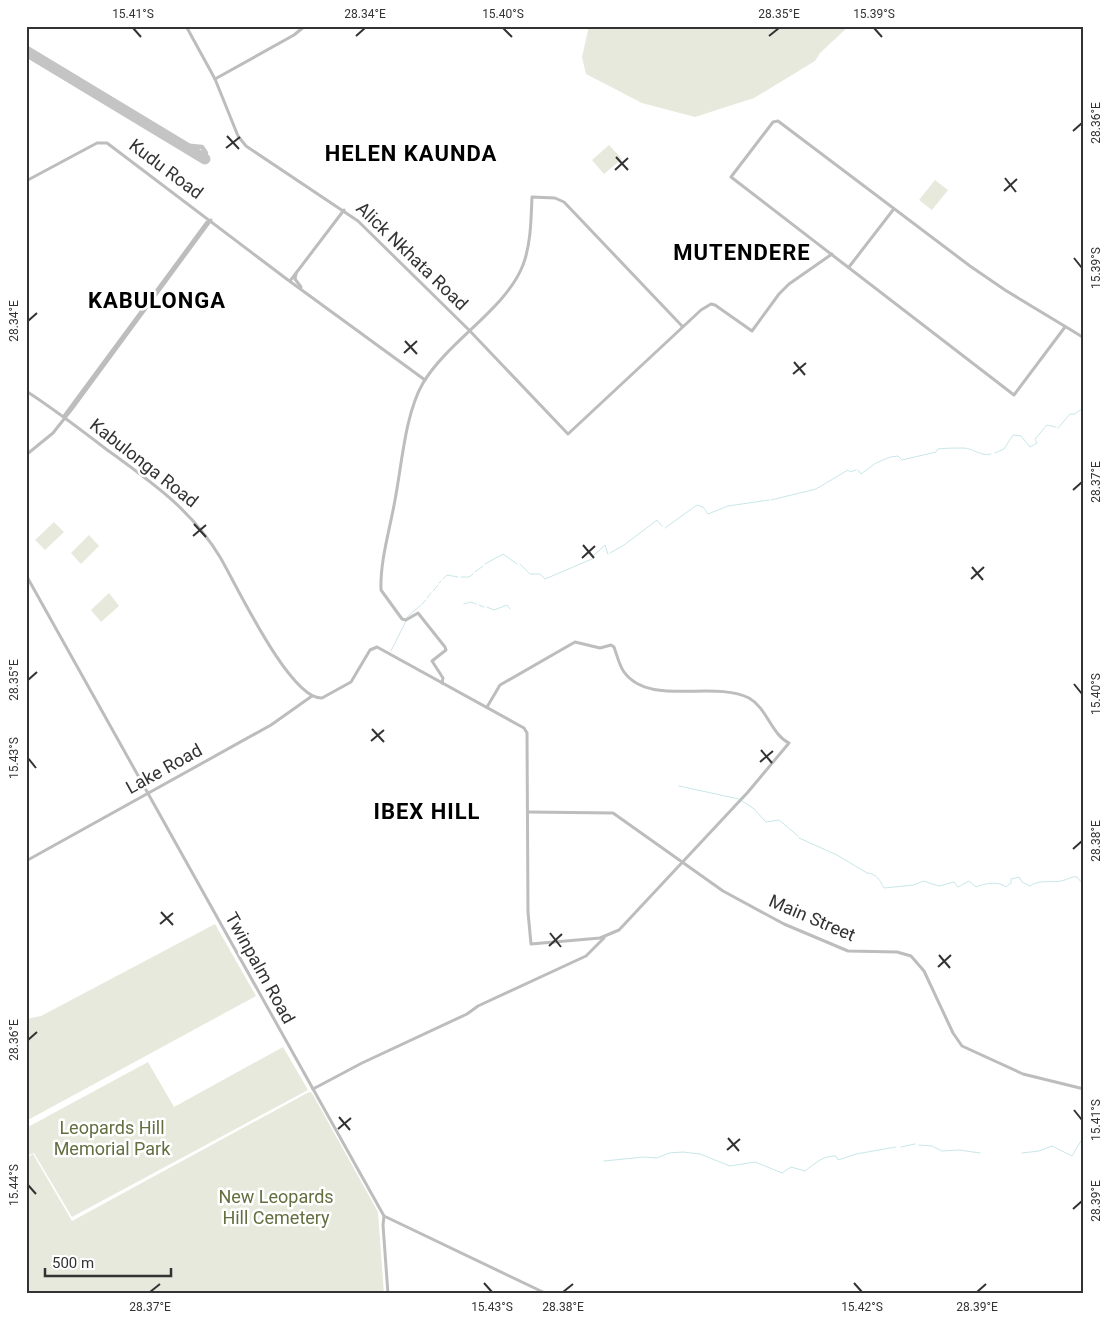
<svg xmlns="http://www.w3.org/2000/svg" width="1110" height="1320" font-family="Roboto,sans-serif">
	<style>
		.green { fill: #e7e9dc }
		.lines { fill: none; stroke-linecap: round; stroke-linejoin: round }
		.stream { stroke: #c9e6e9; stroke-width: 1 }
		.taxiway { stroke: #c4c4c4; stroke-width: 4.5 }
		.runway { stroke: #c4c4c4; stroke-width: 11 }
		.secondary { stroke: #bdbdbd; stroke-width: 3 }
		.ticks { fill: none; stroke: #333; stroke-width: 2 }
		.labels { text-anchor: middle; stroke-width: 5; stroke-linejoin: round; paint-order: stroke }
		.street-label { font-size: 18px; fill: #333; stroke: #fff }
		.park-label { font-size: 18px; fill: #636f40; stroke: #fff }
		.district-label { font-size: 22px; font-weight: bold; letter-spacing: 1px; fill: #000; stroke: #fff }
		.neatline { fill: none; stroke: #333; stroke-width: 2 }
		.ticks-label { font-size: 12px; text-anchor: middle; fill: #333 }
	</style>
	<rect width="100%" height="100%" fill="#fff"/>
	<g class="green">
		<path d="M589,26h260l-29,27 -5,8 -61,37 -59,19 -53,-14 -56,-29 -4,-17z"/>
		<path d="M609,145l13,14 -18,15 -12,-14z"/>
		<path d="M935,180l13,10 -16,20 -13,-10z"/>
		<path d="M54,522l10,10 -19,18 -10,-10z"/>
		<path d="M89,535l10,11 -18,18 -10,-11z"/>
		<path d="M109,593l10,13 -18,16 -10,-12z"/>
		<path d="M215,924l41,72 -230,125v-102l15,-3z"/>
		<path d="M283,1047l25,43 -236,127 -38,-64 -8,3v-28l122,-66 26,45z"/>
		<path d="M309,1092l3,1 66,119 6,82h-357l-1,-136 7,-4 39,67z"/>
	</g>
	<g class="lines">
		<g class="stream">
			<path d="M1058,428l12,-14h5l9,-7"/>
			<path d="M995,453l9,-4 9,-14 8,1 9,11 7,-4 -2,-4 12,-14 9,2"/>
			<path d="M891,457l7,-1 4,4 34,-8 2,-3c8,-1 17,-1 25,-1 10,0 18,9 28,6"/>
			<path d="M858,470l3,4 15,-11 14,-6"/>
			<path d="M771,500l45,-11 32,-19 2,2 6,-2"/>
			<path d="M665,528l32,-23 6,2 5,7 20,-8 41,-6"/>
			<path d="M610,553l14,-8 33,-25 5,6"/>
			<path d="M594,555l11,-10 3,9"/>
			<path d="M485,564l18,-10 14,10"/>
			<path d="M520,564l10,10h10l5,5 47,-20"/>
			<path d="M475,572l8,-6"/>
			<path d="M461,577h8l4,-3"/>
			<path d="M443,579l4,-4 11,2"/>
			<path d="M439,583l2,-2"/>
			<path d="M433,591l5,-6"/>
			<path d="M427,598l4,-5"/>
			<path d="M422,604l4,-4"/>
			<path d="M464,604l7,-2 5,2"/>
			<path d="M479,605l5,2"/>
			<path d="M487,607l7,3 13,-5 3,4"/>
			<path d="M406,618l15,-13"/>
			<path d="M391,651l15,-30"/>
			<path d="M679,786l60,13"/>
			<path d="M742,801l11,7 13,14 13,-2 19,16"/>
			<path d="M799,838l38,17 30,18c9,0 14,9 17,15l30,-3 9,-4 16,5 15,-4 4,5 11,-6 7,6c9,-4 23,-6 30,0l5,-4v-4l8,-2 3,5 8,4c10,-7 21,-3 31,-5 6,-1 10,-5 16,-4l5,6"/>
			<path d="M1082,885l2,1"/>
			<path d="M919,1145l13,1 10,5 17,-1 21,3"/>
			<path d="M901,1147l14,-3"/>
			<path d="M1022,1153l17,-2 13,-5 20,10 12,-20"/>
			<path d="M604,1161l40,-4 13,1 12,-5 14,-1 17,2 30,12 25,-4 27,11 9,-6 14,4c11,-8 17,-15 31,-15l2,4 18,-6 40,-7"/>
		</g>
		<path class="taxiway" d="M181,145l21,2 4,6 -4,4"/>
		<path class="runway" d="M26,51l179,108"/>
		<g class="secondary">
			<path d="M186,26l29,53 23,57 8,10 112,75 111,109 99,104 133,-124 10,-6 4,1 37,26 27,-37 10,-10 43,-30"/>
			<path d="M215,79l79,-44 11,-9"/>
			<path d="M26,181l71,-38h10l181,137 137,100"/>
			<path d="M849,267l44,-57"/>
			<path d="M296,274l-1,5 6,8"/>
			<path d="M290,281l54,-71"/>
			<path d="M1065,327l-51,68 -283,-218 42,-55 5,-1 192,145 35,24 71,43 8,5"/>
			<path d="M26,391c28,18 54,38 80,58 45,33 85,60 114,108 16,27 70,143 102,141l29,-16 19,-32 7,-3 147,81 3,5 1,179 3,32 69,-6 19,-8 129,-138 41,-49c-18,-9 -22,-35 -40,-45 -35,-18 -100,9 -125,-26 -5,-7 -7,-17 -10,-25l-3,-2 -11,3 -25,-6 -75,43 -13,22"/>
			<path d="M64,416l143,-194"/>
			<path d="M26,455l27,-22 19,-24 139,-189"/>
			<path d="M26,575l358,641 163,78"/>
			<path d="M442,683l1,-5 -11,-17 14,-11 -1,-3 -27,-34 -12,7 -4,-1 -21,-29c-1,-30 9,-61 14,-90 7,-36 10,-86 28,-117 26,-43 83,-74 100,-118 8,-21 8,-46 9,-68l23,1 9,4 118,124"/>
			<path d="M528,812l85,1 110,78 61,33 64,27 49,1 14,4 13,15 29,62 9,13 61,28 61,15"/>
			<path d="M26,861l245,-136 41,-29"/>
			<path d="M313,1089l49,-26 105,-49 11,-8 108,-50 18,-18"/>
			<path d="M384,1216l-1,9 5,69"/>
		</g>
	</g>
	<path class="ticks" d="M133,28l8,9M503,28l9,9M874,28l8,9M356,36l9,-8M769,36l10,-8M1073,131l9,-8M227,136l12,13M226,148l14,-11M616,157l12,13M615,170l13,-12M1005,178l11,14M1004,191l13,-12M1074,258l8,10M28,321l9,-8M405,341l12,13M404,353l13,-12M794,362l11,13M793,374l13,-11M1073,490l9,-8M194,524l12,13M193,536l13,-11M583,545l11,13M582,558l13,-12M972,567l11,13M971,579l13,-12M28,680l9,-8M1074,684l8,10M372,729l12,13M371,741l13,-11M761,750l11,13M28,758l8,10M760,762l13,-11M1073,849l9,-8M161,912l12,13M160,924l13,-11M550,933l11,14M549,946l13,-12M939,955l11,13M938,967l13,-12M28,1040l9,-8M1074,1110l8,10M339,1117l11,13M338,1129l13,-11M728,1138l11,13M727,1150l13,-11M28,1185l8,9M1073,1209l9,-8M484,1283l8,9M854,1283l8,9M150,1292l10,-8M563,1292l10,-8M977,1292l9,-8"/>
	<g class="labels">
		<g class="street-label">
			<text transform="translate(166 169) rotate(37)" y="6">Kudu Road</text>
			<text transform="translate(412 256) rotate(44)" y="6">Alick Nkhata Road</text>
			<text transform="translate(144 463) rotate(38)" y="6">Kabulonga Road</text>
			<text transform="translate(164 769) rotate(-29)" y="6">Lake Road</text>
			<text transform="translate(812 918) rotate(23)" y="6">Main Street</text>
			<text transform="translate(260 968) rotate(61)" y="6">Twinpalm Road</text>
		</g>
		<g class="park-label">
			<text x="112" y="1134">Leopards Hill<tspan x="112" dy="21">Memorial Park</tspan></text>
			<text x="276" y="1203">New Leopards<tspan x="276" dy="21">Hill Cemetery</tspan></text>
		</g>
		<g class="district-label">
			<text x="411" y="161">HELEN KAUNDA</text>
			<text x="742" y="260">MUTENDERE</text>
			<text x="157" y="308">KABULONGA</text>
			<text x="427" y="819">IBEX HILL</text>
		</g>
	</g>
	<rect width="1110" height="1320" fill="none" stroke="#ffffff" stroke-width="55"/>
	<path d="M45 1268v8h126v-8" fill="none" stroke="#333333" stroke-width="2.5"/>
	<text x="52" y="1268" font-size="15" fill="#333333" stroke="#ffffff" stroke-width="4" paint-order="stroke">500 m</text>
	<rect x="28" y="28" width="1054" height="1264" class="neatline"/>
	<g class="ticks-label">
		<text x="133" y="18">15.41°S</text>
		<text x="365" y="18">28.34°E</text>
		<text x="503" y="18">15.40°S</text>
		<text x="779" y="18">28.35°E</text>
		<text x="874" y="18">15.39°S</text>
		<text transform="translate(1096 123) rotate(-90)" y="4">28.36°E</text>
		<text transform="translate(1096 268) rotate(-90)" y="4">15.39°S</text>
		<text transform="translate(14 321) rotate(-90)" y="4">28.34°E</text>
		<text transform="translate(1096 482) rotate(-90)" y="4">28.37°E</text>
		<text transform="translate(14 680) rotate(-90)" y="4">28.35°E</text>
		<text transform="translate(1096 694) rotate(-90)" y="4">15.40°S</text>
		<text transform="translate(14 758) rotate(-90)" y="4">15.43°S</text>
		<text transform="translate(1096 841) rotate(-90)" y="4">28.38°E</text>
		<text transform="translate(14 1040) rotate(-90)" y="4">28.36°E</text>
		<text transform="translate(1096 1120) rotate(-90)" y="4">15.41°S</text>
		<text transform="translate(14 1185) rotate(-90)" y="4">15.44°S</text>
		<text transform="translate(1096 1201) rotate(-90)" y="4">28.39°E</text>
		<text x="150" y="1311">28.37°E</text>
		<text x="492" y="1311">15.43°S</text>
		<text x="563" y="1311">28.38°E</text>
		<text x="862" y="1311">15.42°S</text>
		<text x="977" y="1311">28.39°E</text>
	</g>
</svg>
